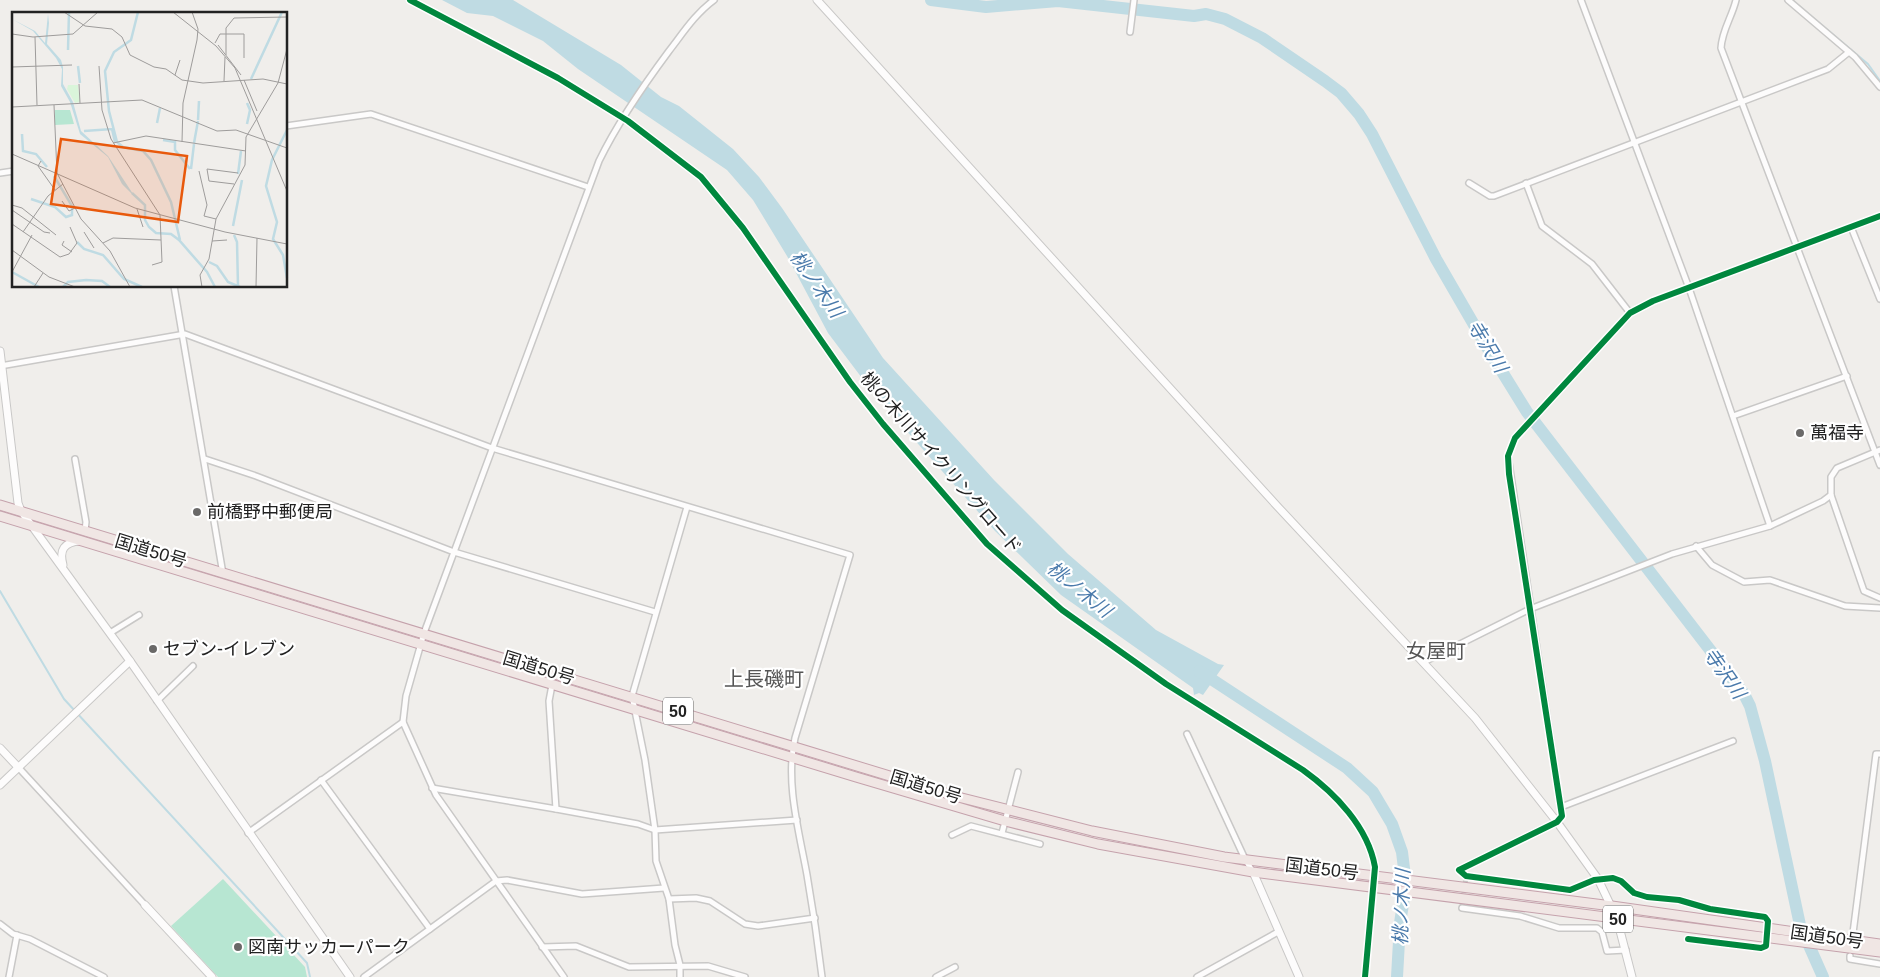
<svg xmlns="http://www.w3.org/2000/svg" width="1880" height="977" font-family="Helvetica,'Noto Sans JP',sans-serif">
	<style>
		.pitch { fill: #b7e6d2 }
		.water { fill: #bfdbe3 }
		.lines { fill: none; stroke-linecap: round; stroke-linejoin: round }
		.stream { stroke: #bfdbe3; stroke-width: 2 }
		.river { stroke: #bfdbe3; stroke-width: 12 }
		.minor-tunnel { stroke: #c7c5c3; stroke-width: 5; stroke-dasharray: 5 2.5; stroke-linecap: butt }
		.minor-casing { stroke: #c9c8c7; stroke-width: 8 }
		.tertiary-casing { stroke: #c9c8c7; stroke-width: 9 }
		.trunk-casing { stroke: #c5a2ac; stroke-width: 11 }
		.minor { stroke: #fdfcfc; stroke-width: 5 }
		.tertiary { stroke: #fdfcfc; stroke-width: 7 }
		.trunk { stroke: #f0e6e4; stroke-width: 9 }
		.cycleway-casing { stroke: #fff; stroke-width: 9 }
		.cycleway { stroke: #00873e; stroke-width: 6 }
		.poi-dot { fill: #6a6968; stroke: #fff; stroke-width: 2 }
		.labels { text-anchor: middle; stroke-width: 4.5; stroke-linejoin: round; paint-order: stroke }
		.shield { fill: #fff; stroke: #646464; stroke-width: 1 }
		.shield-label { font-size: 16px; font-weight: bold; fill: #222 }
		.poi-label { font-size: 18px; fill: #222; stroke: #fff; text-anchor: start }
		.street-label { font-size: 18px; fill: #222; stroke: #fff }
		.water-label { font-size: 19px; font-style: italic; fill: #4a7aab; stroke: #fff }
		.quarter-label { font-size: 20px; fill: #555; stroke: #fff }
		.inset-river { fill: none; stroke: #bfdbe3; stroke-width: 2.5 }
		.inset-road { fill: none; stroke: #9e9c9b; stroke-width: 1 }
		.view { fill: #e8590c; fill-opacity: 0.15; stroke: #e8590c; stroke-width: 2.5 }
		.inset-edge { fill: none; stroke: #222; stroke-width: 2.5 }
	</style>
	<rect width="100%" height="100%" fill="#f0eeeb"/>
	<path class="pitch" d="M223,879l82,88 2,10h-89l-47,-51z"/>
	<path class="water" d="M442,0h71l108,65 40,32 18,9 54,43 26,28 23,31 101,150 111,122 74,74 88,76 62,34 6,1 -21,30 -4,-2 -5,2 -1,-7 -132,-93 -66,-64 -121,-137 -46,-61 -41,-77 -34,-56 -26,-30 -149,-101 -35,-28 -50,-25 -26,-3z"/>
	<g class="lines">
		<g class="stream">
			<path d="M1792,0l76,64 12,17"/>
			<path d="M0,591l64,108 243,264 3,14"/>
		</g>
		<g class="river">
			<path d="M931,0l55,7 72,-6 136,15 12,-2 19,5 37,19 63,43 16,12 18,21 13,20 64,125 52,90 39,63 217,282 6,12 15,55 35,164 23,52"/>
			<path d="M1199,671l148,97 26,24 19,32 10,28 4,33 -6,38 -3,54"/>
		</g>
		<path class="minor-tunnel" d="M1462,908l4,-32"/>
		<g class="minor-casing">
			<g id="minor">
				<path d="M1581,0l108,288 81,238"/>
				<path d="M1736,0c-4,17 -14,30 -15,48l159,417"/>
				<path d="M1788,0l67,57 25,30"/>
				<path d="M1130,32l4,-32"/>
				<path d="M286,126l85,-12 217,73"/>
				<path d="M0,173l14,-2"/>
				<path d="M1469,183l21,13h4l334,-127 21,-17"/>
				<path d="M1526,183l16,43 50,38 38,49"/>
				<path d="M1851,227l29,72"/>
				<path d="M174,286l49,288"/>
				<path d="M0,366l185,-32 307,114 358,107 -55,183c-10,44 4,93 12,137 6,34 11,68 15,102"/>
				<path d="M1733,416l114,-40"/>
				<path d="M75,459l11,63 -1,8"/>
				<path d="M205,459l51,17 198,76 201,60"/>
				<path d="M1831,495l33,96 16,7"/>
				<path d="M1696,546l16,19 32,17 26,-2 75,26 35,2"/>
				<path d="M110,633l29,-18"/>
				<path d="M1424,662l106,-53 142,-55 98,-28 53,-25 8,-6v-18l6,-9 43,-18"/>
				<path d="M552,685l-3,16 7,108"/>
				<path d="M157,701l36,-35"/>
				<path d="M1187,734l58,125 8,13"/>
				<path d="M18,767l127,138"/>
				<path d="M321,780l109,149"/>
				<path d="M432,788l124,21 82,15 17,6 142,-10"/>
				<path d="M1561,807l172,-66"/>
				<path d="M248,833l155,-111"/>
				<path d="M1002,833l16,-61"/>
				<path d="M952,835l19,-9 69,18"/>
				<path d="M669,899l27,-1 14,3 35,23 13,2 57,-8"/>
				<path d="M1462,908l58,8 39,12h38l5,4 5,19 19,-1"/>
				<path d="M1768,921l-3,-4 -55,-8 -31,-9 -32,-3 -13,-4 -13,-12 -8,-3 -19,2 -24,10 -104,-14 -7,-6 98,-48 5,-6 -54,-360 7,-18 115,-125 23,-12 227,-85"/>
				<path d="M0,924l13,10 17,5 74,38"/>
				<path d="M1853,933l23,-179h4"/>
				<path d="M1688,939l73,9 5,-2"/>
				<path d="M542,947l34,-1 53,21 79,-1 37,11"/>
				<path d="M1850,956v3l30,5"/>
				<path d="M9,977l8,-42"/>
				<path d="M364,977l132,-96 11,-1 75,14 82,-6"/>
				<path d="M564,977l-128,-182 -33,-73 3,-26 18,-63 175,-472c19,-39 44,-75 70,-110 14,-18 26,-37 45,-51"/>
				<path d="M680,977v-12l-5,-20 -6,-46 -13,-38 -1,-31 -10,-70 -13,-64 55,-189"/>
				<path d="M936,977l19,-10"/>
				<path d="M1197,977l81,-45"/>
			</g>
		</g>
		<g class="tertiary-casing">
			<g id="tertiary">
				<path d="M817,0l461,507 197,211 82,104 41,57 19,40 15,58"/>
				<path d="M0,351l18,152 3,8 109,150 220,316"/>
				<path d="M63,565c-4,-15 1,-23 17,-24"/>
				<path d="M0,748l18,19"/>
				<path d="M0,785l130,-124"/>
				<path d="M1253,872l46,105"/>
				<path d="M145,905l67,72"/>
			</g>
		</g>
		<g class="trunk-casing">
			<g id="trunk">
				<path d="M0,505l962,293 130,33 132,26 388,49 268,38"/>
				<path d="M0,516l856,261 149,44 93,23 155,28 627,80"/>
			</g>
		</g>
		<use href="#minor" class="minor"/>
		<use href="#tertiary" class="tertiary"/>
		<use href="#trunk" class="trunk"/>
		<g class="cycleway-casing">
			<g id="cycleway">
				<path d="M410,0l148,78 70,43 73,56 42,51 107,154 33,42 104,120 75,66 104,74 137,86c32,23 65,57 72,97l-10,110"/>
				<path d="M1688,939l73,9 5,-2 2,-25 -3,-4 -55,-8 -31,-9 -32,-3 -13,-4 -13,-12 -8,-3 -19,2 -24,10 -104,-14 -7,-6 98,-48 5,-6 -53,-342 -1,-18 7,-18 115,-125 23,-12 227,-85"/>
			</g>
		</g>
		<use href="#cycleway" class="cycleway"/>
	</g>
	<g class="poi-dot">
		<circle cx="1800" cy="433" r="5"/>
		<circle cx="197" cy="512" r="5"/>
		<circle cx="153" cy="649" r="5"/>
		<circle cx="238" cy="947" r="5"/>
	</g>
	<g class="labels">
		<g class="shield">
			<rect x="663" y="697.5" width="30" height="27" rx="4"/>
			<rect x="1603" y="905.5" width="30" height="27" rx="4"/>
		</g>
		<g class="shield-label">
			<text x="678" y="717">50</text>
			<text x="1618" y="925">50</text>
		</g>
		<g class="poi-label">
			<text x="1810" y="439">萬福寺</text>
			<text x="207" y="518">前橋野中郵便局</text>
			<text x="163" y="655">セブン-イレブン</text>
			<text x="248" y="953">図南サッカーパーク</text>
		</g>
		<g class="street-label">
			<text transform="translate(941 463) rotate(49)" y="6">桃の木川サイクリングロード</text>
			<text transform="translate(151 551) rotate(17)" y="6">国道50号</text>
			<text transform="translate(539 668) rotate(17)" y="6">国道50号</text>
			<text transform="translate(926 787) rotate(17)" y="6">国道50号</text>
			<text transform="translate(1322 869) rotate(7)" y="6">国道50号</text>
			<text transform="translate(1827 937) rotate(8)" y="6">国道50号</text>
		</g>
		<g class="water-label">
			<text transform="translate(817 284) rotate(55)" y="7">桃ノ木川</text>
			<text transform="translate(1488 346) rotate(59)" y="7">寺沢川</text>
			<text transform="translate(1080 589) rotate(39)" y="7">桃ノ木川</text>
			<text transform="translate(1725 673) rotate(55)" y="7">寺沢川</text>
			<text transform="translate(1401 907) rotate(-88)" y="7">桃ノ木川</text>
		</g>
		<g class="quarter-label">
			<text x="1436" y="658">女屋町</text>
			<text x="764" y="686">上長磯町</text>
		</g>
	</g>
	<g transform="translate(12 12)">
		<rect width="275" height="275" fill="#f0eeeb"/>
		<path d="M56,73h10l2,17 -5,1 -8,-14z" fill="#daf5da"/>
		<path d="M43,98h15l4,14 -19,1z" fill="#b7e6d2"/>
		<path d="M36,2l1,9 -2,21 14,16 2,7v17l10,18 8,29 27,25 27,41 -13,-13 -14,-27 -28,-23 -10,-32 -9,-16 1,-17 -6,-11 -23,-27 -21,-12 23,12 10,12z" fill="#bfdbe3"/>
		<path class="inset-river" d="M126,0l-7,28 -17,12 -9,19 4,40 8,31 6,5 20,4 8,9 20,42 9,38M56,38l1,-38M66,54l2,17M239,67l31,-67M186,108l1,-19M145,111l3,-15M235,112l3,-14 -3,-7M275,118l-15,30 -6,26 11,36 -4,17 10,16 4,23M72,119l28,-2 3,13M10,122l1,17 13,3 11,13M151,128l12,2v8l15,19M182,131l4,-22M179,157l3,-25M226,162l3,-23M120,181l13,12v15l4,7 7,6 15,1 8,6 28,32 8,15M19,187l24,8 11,10 6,-2v-9l-18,-30M221,214l9,-46M222,223l3,7 1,44M65,230l7,7 19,6 21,24 18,8M197,250l8,4 11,16 12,5M0,260l27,15M51,275l5,-5 18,-2 16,1 8,6"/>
		<path class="inset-road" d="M52,0l21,14 27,3 10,8 8,18 24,12 12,2 16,11 21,3 60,-4 24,5M161,0l43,34 19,22 52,123M0,22l21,3 40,-3 25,-22M23,25l2,68M203,31l5,-9h24v24M206,33l23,30M214,43v-27l8,-10 53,-1M87,54l3,44 9,29 49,76 2,47 -10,3M0,55l60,-2M163,63l5,-15M232,68l13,31M212,69l1,-24M67,72l1,19M42,93l3,68 24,46 29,32 20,36M0,95l130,-7 75,31 19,-1 51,18M170,130l1,-39 14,-63 1,-11 -6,-17M101,131l33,-7 100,15M0,142l123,54 90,24 62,12M29,149l-3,5 17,24M187,159l8,34 -3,11 12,3M222,172l-25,-3 -2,-12 31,4M50,189l7,10 6,-3M0,193l10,3 34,27M125,197l6,18M0,198l32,22 6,1M0,212l48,33 9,-3 8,-11 -7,-16M11,220l25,-36 15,-12M72,220l10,16M52,229l-2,4 10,7M200,229l15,-1M91,231l10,-5 48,2M0,238l37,27 26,10M0,260l20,-37M22,275l9,-14M190,275l-2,-12 9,-16 7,-40 29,-54 1,-28 32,-54 9,-34M244,275l1,-49"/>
		<path class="view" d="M49,127l126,17 -9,66 -127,-18z"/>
		<rect width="275" height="275" class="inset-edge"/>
	</g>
</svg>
